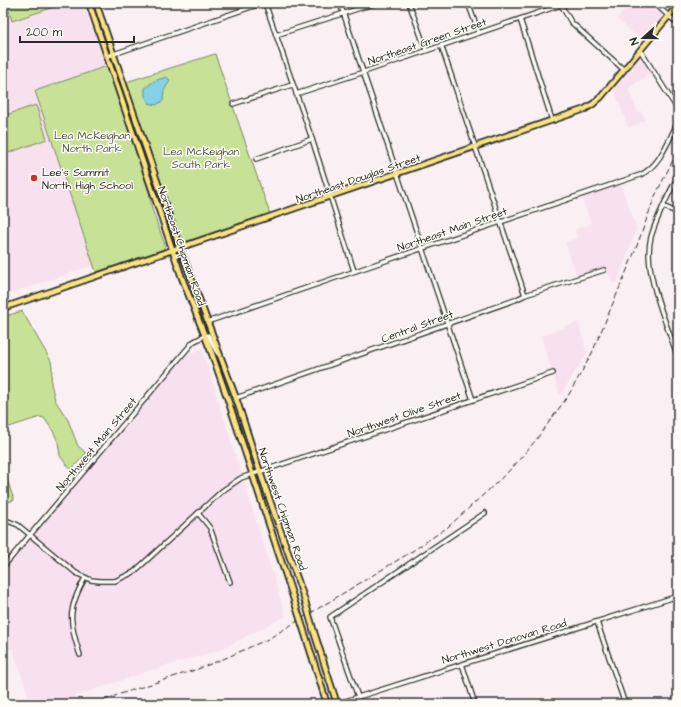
<svg xmlns="http://www.w3.org/2000/svg" width="681" height="707" font-family="'Architects Daughter',sans-serif">
	<style>
		.built { fill: #f7e1ee }
		.green { fill: #c7e197; stroke: #798661 }
		.water { fill: #86d1e6; stroke: #628f9b }
		.lines { fill: none; stroke-linecap: round; stroke-linejoin: round }
		.minor-casing { stroke: #2b2b2b; stroke-width: 6 }
		.major-casing { stroke: #2b2b2b; stroke-width: 8 }
		.minor { stroke: #fdfcf7; stroke-width: 3.5 }
		.major { stroke: #f8e281; stroke-width: 4.5 }
		.rail { stroke: #2b2b2b; stroke-width: 1; stroke-dasharray: 6 3; stroke-linecap: butt }
		.major-bridge-casing { stroke: #2b2b2b; stroke-width: 8; stroke-linecap: butt }
		.major-bridge { stroke: #f8e281; stroke-width: 4.5 }
		.poi-dot { fill: #c8321e; stroke: #fdfcf7; stroke-width: 1.5 }
		.labels { text-anchor: middle; stroke-width: 3; stroke-linejoin: round; paint-order: stroke }
		.street-label { font-size: 11px; fill: #2b2b2b; stroke: #fdfcf7 }
		.park-label { font-size: 11px; fill: #525846; stroke: #fdfcf7 }
		.poi-label { font-size: 11px; fill: #2b2b2b; stroke: #fdfcf7; text-anchor: start }
	</style>
	<rect width="100%" height="100%" fill="#faf0f3"/>
	<filter id="ink" filterUnits="userSpaceOnUse"><feTurbulence type="fractalNoise" baseFrequency=".025" numOctaves="2"/><feDisplacementMap in="SourceGraphic" scale="8" xChannelSelector="R" yChannelSelector="G"/><feConvolveMatrix kernelMatrix="1 2 1 2 8 2 1 2 1" color-interpolation-filters="sRGB"/></filter>
	<g filter="url(#ink)">
		<g class="built">
			<path d="M3,3h4l6,18 53,-18h17l23,64 -71,24 59,174 -91,31z"/>
			<path d="M630,3h18l15,13v3l-20,23 -26,-23z"/>
			<path d="M639,56l12,17 -23,16 10,23 3,-1 5,9 -18,8 -15,-42z"/>
			<path d="M620,184l17,44 -19,53 -5,2 -8,-15 -28,10 -12,-36 12,-4 -2,-9 16,-5 -9,-27z"/>
			<path d="M578,322l9,31 -27,43 -19,-60z"/>
			<path d="M202,348l84,268 -66,34 -71,21 -73,25 -11,8h-34l-19,-56 -9,3v-84l178,-210z"/>
		</g>
		<g class="green">
			<path d="M7,3h59l-54,18z"/>
			<path d="M215,54l55,160 -88,29 -56,-161z"/>
			<path d="M107,66l42,126 3,17 13,36 -1,4 -68,23 -61,-181z"/>
			<path d="M36,105l11,34 -44,16v-39z"/>
			<path d="M22,311l29,50 1,6 -1,16 4,17 13,20 10,26 8,7 -15,17 -11,-14 -2,-14 -5,-11 -9,-13 -4,-1 -37,12v-112z"/>
			<path d="M3,467l11,33 -11,4z"/>
		</g>
		<path class="water" d="M166,77l3,2 1,2 -6,9 -1,11 -7,4 -7,-2 -4,-7v-8l9,-7z"/>
		<g class="lines">
			<g class="minor-casing">
				<g id="minor">
					<path d="M265,3l47,136 42,132"/>
					<path d="M340,3l133,397"/>
					<path d="M409,3l17,47"/>
					<path d="M468,3l11,30"/>
					<path d="M654,3l24,21"/>
					<path d="M561,5l10,17 52,47"/>
					<path d="M520,19l32,101"/>
					<path d="M276,35l100,-32"/>
					<path d="M441,45l84,250"/>
					<path d="M640,50l38,60"/>
					<path d="M108,56l155,-53"/>
					<path d="M296,94l68,-22 197,-67 2,-2"/>
					<path d="M233,104l59,-19"/>
					<path d="M256,159l56,-20"/>
					<path d="M678,176c-10,20 -21,40 -27,61 -9,34 16,87 27,121"/>
					<path d="M663,206l15,7"/>
					<path d="M207,322l166,-57 267,-90c20,-9 28,-34 38,-53"/>
					<path d="M236,398l279,-98 10,-5 79,-25"/>
					<path d="M198,513l12,15 20,54"/>
					<path d="M3,519l15,6 58,48 15,7 9,1h15l19,-9 88,-81 19,-13 312,-105"/>
					<path d="M3,567l190,-225 11,-6 4,-1 8,16 3,4"/>
					<path d="M597,622l28,82"/>
					<path d="M80,655c-11,-34 -13,-45 5,-77"/>
					<path d="M462,664l13,40"/>
					<path d="M358,697l-28,-80 155,-104"/>
					<path d="M336,704l342,-108"/>
				</g>
			</g>
			<g class="major-casing">
				<g id="major">
					<path d="M89,3l93,275 30,76 16,46 68,206"/>
					<path d="M96,3l84,245 56,150 24,74 45,129"/>
					<path d="M3,308l582,-199 8,-5 8,-7 77,-92"/>
					<path d="M314,632l23,72"/>
					<path d="M306,637l21,67"/>
				</g>
			</g>
			<use href="#minor" class="minor"/>
			<use href="#major" class="major"/>
			<path class="rail" d="M95,704l25,-10 78,-25 30,-12 40,-18 143,-87 37,-25 45,-41 20,-19 23,-27 32,-44 13,-23 11,-20 43,-102 20,-55 23,-46"/>
			<g class="major-bridge-casing">
				<g id="major-bridge">
					<path d="M305,601l9,31"/>
					<path d="M296,606l10,31"/>
				</g>
			</g>
			<use href="#major-bridge" class="major-bridge"/>
		</g>
	</g>
	<circle class="poi-dot" cx="34" cy="178" r="4"/>
	<g class="labels">
		<g class="street-label">
			<text transform="translate(427 41) rotate(-19)" y="4">Northeast Green Street</text>
			<text transform="translate(358 178) rotate(-19)" y="4">Northeast Douglas Street</text>
			<text transform="translate(452 229) rotate(-19)" y="4">Northeast Main Street</text>
			<text transform="translate(182 246) rotate(71)" y="4">Northeast Chipman Road</text>
			<text transform="translate(417 326) rotate(-20)" y="4">Central Street</text>
			<text transform="translate(404 414) rotate(-19)" y="4">Northwest Olive Street</text>
			<text transform="translate(96 444) rotate(-50)" y="4">Northwest Main Street</text>
			<text transform="translate(283 509) rotate(71)" y="4">Northwest Chipman Road</text>
			<text transform="translate(504 641) rotate(-17)" y="4">Northwest Donovan Road</text>
		</g>
		<g class="park-label">
			<text x="92" y="139">Lea McKeighan<tspan x="92" dy="13">North Park</tspan></text>
			<text x="201" y="155">Lea McKeighan<tspan x="201" dy="13">South Park</tspan></text>
		</g>
		<g class="poi-label">
			<text x="42" y="176">Lee's Summit<tspan x="42" dy="13">North High School</tspan></text>
		</g>
	</g>
	<rect width="681" height="707" fill="none" stroke="#fdfcf7" stroke-width="16"/>
	<rect x="8" y="8" width="665" height="691" fill="none" stroke="#2b2b2b" stroke-width="1.5" filter="url(#ink)"/>
	<g transform="translate(643 38) rotate(249)" stroke="#fdfcf7" stroke-width="3" paint-order="stroke">
	<path d="M0-3L7 15L0 10L-7 15Z" fill="#2b2b2b"/>
	<text y="-6" font-size="11" font-weight="bold" text-anchor="middle" fill="#2b2b2b">N</text>
	</g>
	<path d="M20 36v6h114v-6" fill="none" stroke="#2b2b2b" stroke-width="2"/>
	<text x="26" y="36" font-size="12" fill="#2b2b2b" stroke="#fdfcf7" stroke-width="3" paint-order="stroke">200 m</text>
</svg>
